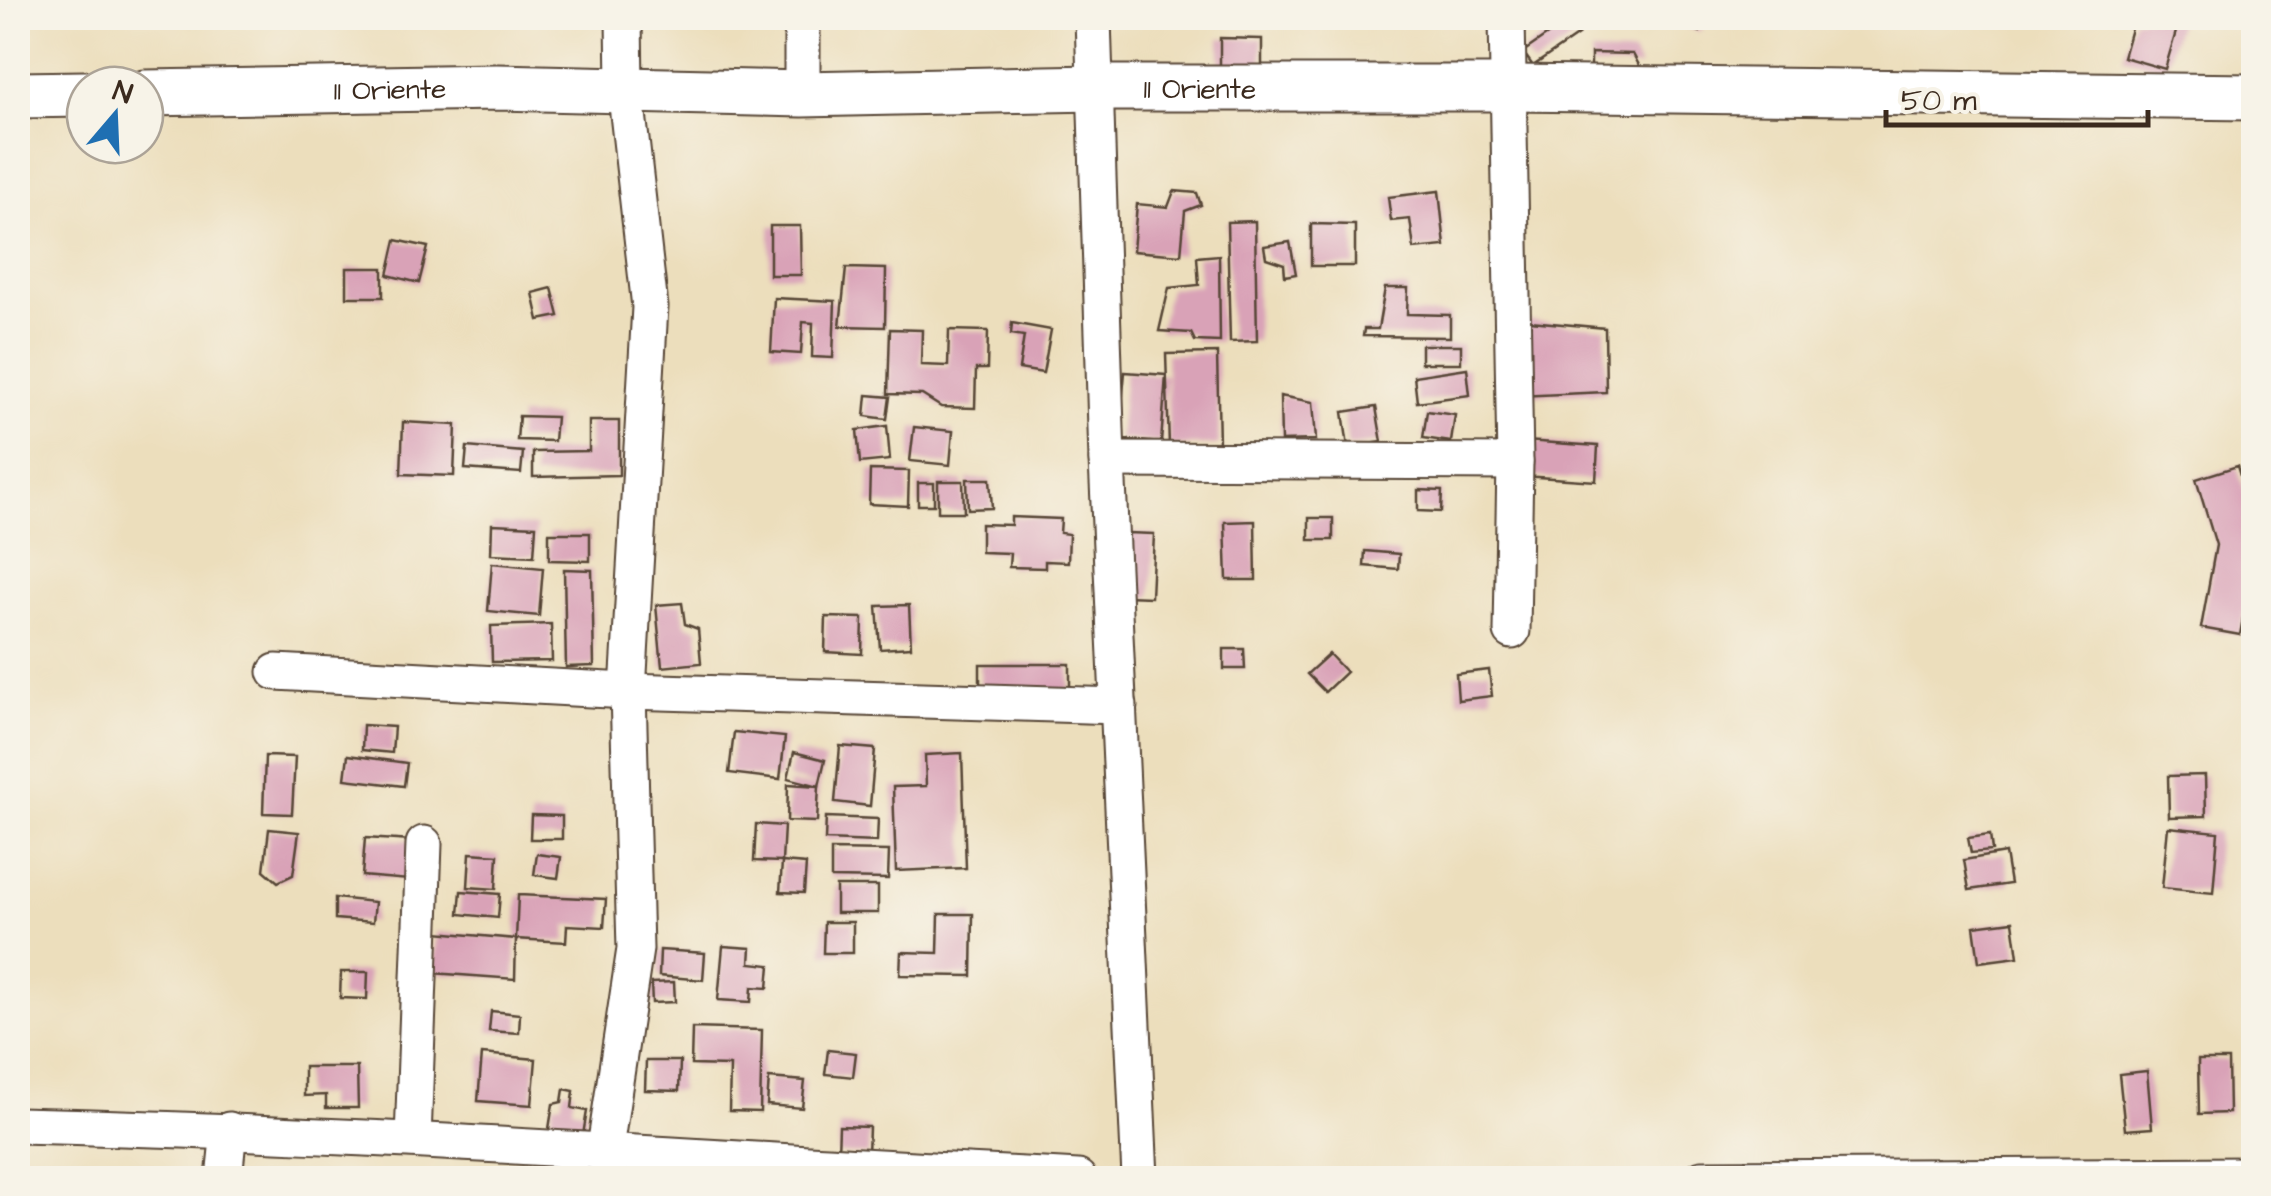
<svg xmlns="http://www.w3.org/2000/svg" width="2271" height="1196" font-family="'Architects Daughter',sans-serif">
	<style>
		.building { fill: #d9a2b7 }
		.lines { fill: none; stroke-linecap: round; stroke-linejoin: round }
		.minor-casing { stroke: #564536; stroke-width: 39 }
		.tertiary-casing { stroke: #564536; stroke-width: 49 }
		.minor { stroke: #fff; stroke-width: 35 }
		.tertiary { stroke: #fff; stroke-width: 45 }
		.labels { text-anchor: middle; stroke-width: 8; stroke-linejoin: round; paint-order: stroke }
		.street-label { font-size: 28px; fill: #3b2a1e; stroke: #f7f3e8 }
	</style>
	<rect width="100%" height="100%" fill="#f7f3e8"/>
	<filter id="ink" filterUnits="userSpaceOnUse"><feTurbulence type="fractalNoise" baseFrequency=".01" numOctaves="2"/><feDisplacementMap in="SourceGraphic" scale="20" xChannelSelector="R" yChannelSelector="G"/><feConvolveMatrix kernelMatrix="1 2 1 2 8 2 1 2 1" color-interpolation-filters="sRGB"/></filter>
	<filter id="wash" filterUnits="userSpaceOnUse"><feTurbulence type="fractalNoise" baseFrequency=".0048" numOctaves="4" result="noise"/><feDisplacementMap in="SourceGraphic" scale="40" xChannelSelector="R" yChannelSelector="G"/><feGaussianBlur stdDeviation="2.25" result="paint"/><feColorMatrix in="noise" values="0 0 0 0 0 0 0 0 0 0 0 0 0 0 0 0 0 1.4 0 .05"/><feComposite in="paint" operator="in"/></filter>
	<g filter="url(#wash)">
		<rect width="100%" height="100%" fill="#ecdebc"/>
		<g id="blocks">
			<g class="building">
				<path d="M1665,18h41l-6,14z"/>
				<path d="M2134,18h46l-15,51 -42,-12z"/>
				<path d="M1562,25l16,10 -45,31 -10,-14z"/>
				<path d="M1220,38l42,1v40h-42z"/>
				<path d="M1591,53l42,1 7,13h-49z"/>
				<path d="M1174,191l23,2 4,12 -16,6 -4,44 -48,-4 4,-47 31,3z"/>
				<path d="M1439,191l6,55 -31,3 -4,-30 -19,2 -3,-24z"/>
				<path d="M1255,221l2,120 -27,1 -3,-120z"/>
				<path d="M1311,224l44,1v41h-44z"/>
				<path d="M770,226h30l1,49h-31z"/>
				<path d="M396,240l32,7 -9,36 -31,-8z"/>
				<path d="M1290,242l6,32 -11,2 -1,-12 -18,-6 -2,-12z"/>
				<path d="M1219,255l1,87 -25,-1 -4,-8 -32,-2 10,-43 30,-3 -2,-28z"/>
				<rect x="347" y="268" width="36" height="29"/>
				<path d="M846,268l40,1 -1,58 -45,-1z"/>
				<path d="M552,288l7,28 -20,4 -6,-27z"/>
				<path d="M1385,288h23l-1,26 43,1v22l-87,-1 1,-7h14z"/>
				<path d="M774,298l61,3 -2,57 -21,-1 1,-34 -10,-1 -2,32 -30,-2z"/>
				<path d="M1519,320l86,8 1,64 -88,4z"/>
				<path d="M1012,323l39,7 -8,43 -24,-4 5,-33 -13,-2z"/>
				<path d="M890,329l32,1 -1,35 27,1 1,-36 39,1 -1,38h-11l-1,39 -34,-1 -19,-12 -34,-1z"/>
				<rect x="1421" y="345" width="40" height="18"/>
				<path d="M1217,353l2,92 -50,1 -3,-92z"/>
				<path d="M1467,368l3,27 -53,7 -3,-26z"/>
				<path d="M1125,372l41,3 -5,68 -42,-4z"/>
				<path d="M867,395l23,2 -3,22 -22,-3z"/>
				<path d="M1280,396l33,6 3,38 -35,1z"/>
				<path d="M1376,407l6,35 -34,5 -5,-35z"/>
				<path d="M1427,411l28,4 -4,27 -28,-4z"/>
				<path d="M519,416l37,1 -2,24 -37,-1z"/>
				<path d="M589,421h30v54l-86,2v-25l56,-1z"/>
				<path d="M403,422l53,3 -2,51 -53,-2z"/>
				<path d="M887,426l3,34 -30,3 -3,-33z"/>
				<path d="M914,427l39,4 -3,34 -40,-4z"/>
				<path d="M1525,441l73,5 -2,35 -73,-5z"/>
				<path d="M467,447l56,5 -2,21 -56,-4z"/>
				<path d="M2237,466l17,56v35l-14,78 -39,-7 15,-83 -20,-66z"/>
				<path d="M870,470l39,1 -1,35 -39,-2z"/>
				<path d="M967,479h23l2,29 -24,1z"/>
				<path d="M938,481h25l1,31h-26z"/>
				<rect x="918" y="483" width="16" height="22"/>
				<path d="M1418,490l24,1 -1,21 -23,-1z"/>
				<path d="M1011,517l50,2 -1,14 9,1 -1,28 -23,-1v7l-36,-1 1,-14 -29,-1v-28l30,1z"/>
				<rect x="1309" y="518" width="24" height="22"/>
				<path d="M1255,521l1,59h-29l-2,-58z"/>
				<path d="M492,524l44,2 -2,30 -43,-2z"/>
				<path d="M549,533h41v28l-41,-1z"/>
				<path d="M1127,533l27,1 -3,63 -26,-1z"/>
				<path d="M1365,551l34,3 -1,15 -34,-3z"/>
				<path d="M492,563l51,5 -4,48 -51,-5z"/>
				<path d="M564,569l28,1 2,96 -28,1z"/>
				<path d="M682,603l3,21 13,5 3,34 -39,4 -6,-62z"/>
				<path d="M909,605l2,42 -31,2 -3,-43z"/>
				<path d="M826,617l37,1 -1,36 -37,-2z"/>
				<path d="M551,624l1,37 -60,1 -1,-36z"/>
				<path d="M1224,649h20l1,20h-21z"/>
				<path d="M1329,654l17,18 -21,20 -18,-18z"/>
				<path d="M980,664h90v29l-90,-1z"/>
				<path d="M1489,670l3,26 -34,4 -2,-26z"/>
				<path d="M363,725l31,2 -2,26 -30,-3z"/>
				<path d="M734,732l51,5 -5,42 -51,-6z"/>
				<path d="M840,746l35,3 -5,57 -35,-4z"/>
				<path d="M794,752l31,8 -6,26 -31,-8z"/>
				<path d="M962,753l4,115 -70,3 -3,-84 33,-1 -1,-31z"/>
				<path d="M348,755l59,8 -3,23 -59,-7z"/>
				<path d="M265,756l30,1 -3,57 -29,-1z"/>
				<path d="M2205,775l1,41 -37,1 -1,-41z"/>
				<path d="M788,784l31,2 -2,36 -30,-1z"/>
				<path d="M531,815l31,1v23h-32z"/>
				<path d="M826,817l52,2 -1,23 -52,-2z"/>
				<path d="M756,824l28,2 -2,36 -28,-1z"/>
				<path d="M2168,827l50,5 -5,61 -51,-5z"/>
				<path d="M269,829l30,3 -6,43 -15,7 -14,-12z"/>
				<path d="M1990,835l2,16 -21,2 -3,-15z"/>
				<path d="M365,838l47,3 -3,39 -47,-4z"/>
				<path d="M831,850l58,1 -1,28 -57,-1z"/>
				<path d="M470,853l28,2 -2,34 -28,-2z"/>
				<path d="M2005,853l5,31 -41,6 -5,-30z"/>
				<path d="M537,854l24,3 -3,21 -24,-3z"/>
				<path d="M782,862l24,2 -2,29 -24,-1z"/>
				<rect x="836" y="886" width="42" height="27"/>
				<path d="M461,891l39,3 -2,24 -39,-4z"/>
				<path d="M518,895l88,4 -2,28 -37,-2 -1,17 -50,-3z"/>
				<path d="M335,898l40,4 -2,20 -38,-3z"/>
				<path d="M939,914h34l-1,62 -72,-1 1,-23 37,1z"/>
				<path d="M2013,921l5,36 -39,5 -5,-36z"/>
				<path d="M824,922h29v31h-30z"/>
				<path d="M436,932l80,7 -1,40 -82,-6z"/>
				<path d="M723,946l28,2 -1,15 20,2 -2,23 -16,-1 -1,15 -33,-2z"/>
				<path d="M660,950l45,3 -2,27 -44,-4z"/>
				<path d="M341,972h27l-1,27 -27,-1z"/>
				<path d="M674,982l1,20 -23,1 -1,-20z"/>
				<path d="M491,1011l29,3 -1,19 -30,-2z"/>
				<path d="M692,1028l70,2 -2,82 -31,-1 1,-45 -39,-1z"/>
				<path d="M828,1050l28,3 -3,24 -28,-3z"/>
				<path d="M482,1054l54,5 -4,46 -54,-4z"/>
				<path d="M2198,1060h30l1,53 -30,1z"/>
				<path d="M646,1061h34l-1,30 -34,-1z"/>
				<path d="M304,1067h53l1,41h-32v-13l-22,1z"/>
				<path d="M2147,1071l5,57 -27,2 -6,-56z"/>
				<path d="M769,1078l36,3 -3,27 -35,-3z"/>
				<path d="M564,1089l10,2 -2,17 15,3 -5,30 -34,-6 5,-31 9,-2z"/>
				<path d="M839,1126l30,1 -1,28 -30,-1z"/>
			</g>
		</g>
	</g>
	<g filter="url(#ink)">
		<use href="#blocks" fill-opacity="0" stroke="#564536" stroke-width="2.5"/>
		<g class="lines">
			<g class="minor-casing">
				<g id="minor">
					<path d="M802,18v76"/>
					<path d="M1093,18l14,442 33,718"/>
					<path d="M1507,18l8,444 -3,169"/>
					<path d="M1107,460l408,2"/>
					<path d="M276,672l352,19 491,15"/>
					<path d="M18,1125c354,8 706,35 1060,53"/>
					<path d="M413,1139l11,-295"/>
					<path d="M224,1178l5,-48"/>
					<path d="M610,1178l-5,-30 30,-199 -7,-258 22,-384 -25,-220 -1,-69"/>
					<path d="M1702,1178l552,-3"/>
				</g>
			</g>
			<g class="tertiary-casing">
				<g id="tertiary">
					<path id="s1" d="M145,93l351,-6 306,7 294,-6h413l745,9"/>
					<path d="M18,95l67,-1"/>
				</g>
			</g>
			<use href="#minor" class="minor"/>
			<use href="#tertiary" class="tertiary"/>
		</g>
	</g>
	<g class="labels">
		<g class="street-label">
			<text dy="10" stroke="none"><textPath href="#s1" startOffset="245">11 Oriente</textPath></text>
			<text dy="10" stroke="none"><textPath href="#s1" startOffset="1055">11 Oriente</textPath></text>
		</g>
	</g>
	<rect width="2271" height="1196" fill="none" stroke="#f7f3e8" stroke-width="60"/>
	<g transform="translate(115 115) rotate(19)"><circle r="48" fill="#f7f3e8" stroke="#aca397" stroke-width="2.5"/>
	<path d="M0-8L18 38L0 25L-18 38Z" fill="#1f6fb2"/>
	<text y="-15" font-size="28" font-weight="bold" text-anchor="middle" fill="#3b2a1e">N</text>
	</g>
	<path d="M1886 110v15h262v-15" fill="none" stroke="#3b2a1e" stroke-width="5"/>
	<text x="1901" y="110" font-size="30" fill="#3b2a1e" stroke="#f7f3e8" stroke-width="8" paint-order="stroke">50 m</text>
</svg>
